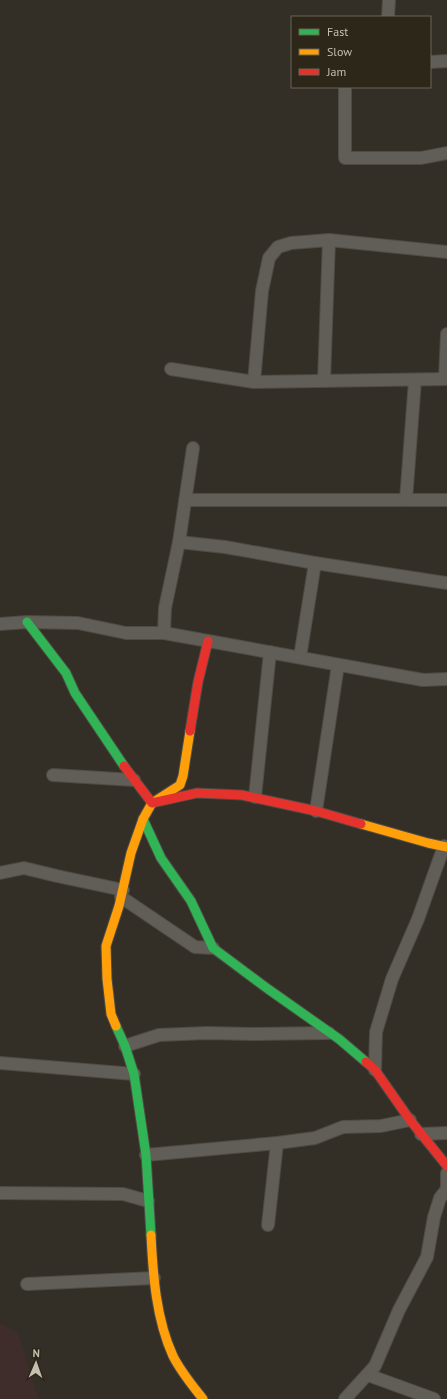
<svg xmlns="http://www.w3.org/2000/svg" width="447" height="1399" font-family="'PT Sans',sans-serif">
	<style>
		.green { fill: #3e2d2a }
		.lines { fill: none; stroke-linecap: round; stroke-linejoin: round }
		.street-casing { stroke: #4e4b44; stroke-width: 14 }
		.fast-casing { stroke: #4e4b44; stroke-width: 11 }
		.slow-casing { stroke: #4e4b44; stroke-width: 11 }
		.jam-casing { stroke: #4e4b44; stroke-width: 11 }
		.street { stroke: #615e57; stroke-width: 12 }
		.fast { stroke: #30b455; stroke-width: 9 }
		.slow { stroke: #ff9f0a; stroke-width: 9 }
		.jam { stroke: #e5322d; stroke-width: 9 }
	</style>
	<rect width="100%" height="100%" fill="#332f27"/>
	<path class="green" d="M0,1323l18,10 21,66h-39z"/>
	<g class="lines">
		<g class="street-casing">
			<g id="street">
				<path d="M388,17l1,-17"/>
				<path d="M430,62l17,-1"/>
				<path d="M345,87v71h76l26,-5"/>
				<path d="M171,369l83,13 193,-3"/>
				<path d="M445,378l2,-44"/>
				<path d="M324,381l5,-141"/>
				<path d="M254,382l8,-91 7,-33 9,-11 13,-4 38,-3 118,12"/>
				<path d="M185,500h262"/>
				<path d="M406,500l9,-120"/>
				<path d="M179,542l14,-94"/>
				<path d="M0,624l27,-2 51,1 48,10h38l259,47 24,-1"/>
				<path d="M164,633l1,-25 14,-66 46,5 90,16 132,20"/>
				<path d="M300,657l15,-94"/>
				<path d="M53,775l81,5"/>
				<path d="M255,797l15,-145"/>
				<path d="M316,811l22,-146"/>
				<path d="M0,873l24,-5 33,8 66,14"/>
				<path d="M121,897l74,50 18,1"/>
				<path d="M125,1046l34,-11 47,-2 46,1 77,-1"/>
				<path d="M0,1063l134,11"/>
				<path d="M375,1070l1,-38 16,-53 26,-60 26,-73"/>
				<path d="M421,1134l26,-1"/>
				<path d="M146,1155l131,-12 38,-5 28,-11 38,-1 29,-6"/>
				<path d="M0,1193l123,1 25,7"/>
				<path d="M268,1225l9,-82"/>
				<path d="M27,1284l127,-6"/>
				<path d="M368,1375l66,24"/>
				<path d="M345,1399l30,-33 24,-56 28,-53 7,-40 6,-19 7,-9v-16"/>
			</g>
		</g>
		<g class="fast-casing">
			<g id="fast">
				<path d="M27,622l39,51 9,20 49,73"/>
				<path d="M143,819l18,39 30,43 22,47 55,41 71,50 27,23"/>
				<path d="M116,1026l9,20 9,28 12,81 5,80"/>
			</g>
		</g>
		<g class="slow-casing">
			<g id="slow">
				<path d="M361,824l67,19 19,4"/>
				<path d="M116,1026l-5,-12 -4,-35 -1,-33 13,-40 12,-53 12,-34 9,-16 28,-18 3,-9 7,-45"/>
				<path d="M151,1235c2,40 5,84 22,121 8,16 19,29 30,43"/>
			</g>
		</g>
		<g class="jam-casing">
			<g id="jam">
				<path d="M190,731l8,-49 10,-41"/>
				<path d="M124,766l28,37 45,-10 45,2 74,16 45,13"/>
				<path d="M366,1062l9,8 35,50 37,46"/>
			</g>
		</g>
		<use href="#street" class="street"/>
		<use href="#fast" class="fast"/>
		<use href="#slow" class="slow"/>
		<use href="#jam" class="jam"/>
	</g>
	<rect x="291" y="16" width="140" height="72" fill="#2d271a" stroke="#6a6456"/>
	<rect x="299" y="29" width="20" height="6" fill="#30b455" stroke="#6a6456"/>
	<text x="327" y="36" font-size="12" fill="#c5bfb0">Fast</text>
	<rect x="299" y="49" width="20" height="6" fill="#ff9f0a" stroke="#6a6456"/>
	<text x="327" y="56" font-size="12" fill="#c5bfb0">Slow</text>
	<rect x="299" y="69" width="20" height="6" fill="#e5322d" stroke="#6a6456"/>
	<text x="327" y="76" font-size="12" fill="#c5bfb0">Jam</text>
	<g transform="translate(36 1363) rotate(2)" stroke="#2d271a" stroke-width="3" paint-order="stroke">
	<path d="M0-3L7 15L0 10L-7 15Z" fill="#c5bfb0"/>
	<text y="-6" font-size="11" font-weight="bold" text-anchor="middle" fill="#c5bfb0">N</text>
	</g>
</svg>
